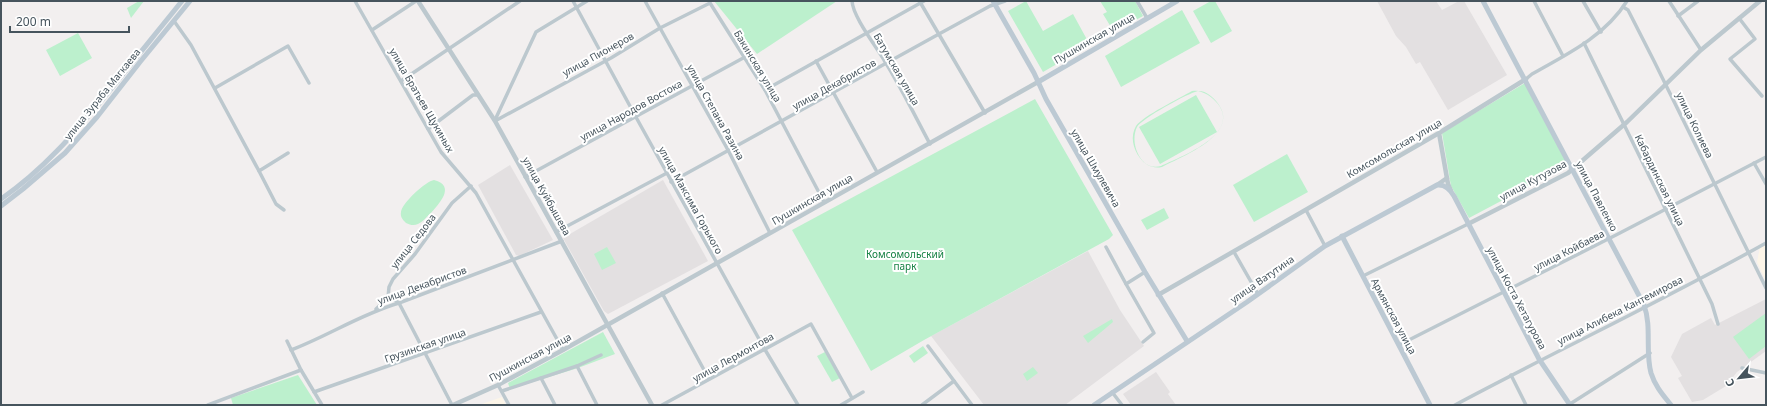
<svg xmlns="http://www.w3.org/2000/svg" width="1767" height="406" font-family="'Noto Sans',sans-serif">
	<style>
		.commercial { fill: #fcf5e8 }
		.education { fill: #e3e0e1 }
		.green { fill: #bcf0cd; fill-rule: evenodd }
		.lines { fill: none; stroke-linecap: round; stroke-linejoin: round }
		.minor { stroke: #bcc8ce; stroke-width: 3.5 }
		.tertiary { stroke: #bcc8ce; stroke-width: 4.5 }
		.secondary { stroke: #bcc9d3; stroke-width: 5 }
		.labels { text-anchor: middle; stroke-width: 4; stroke-linejoin: round; paint-order: stroke }
		.street-label { font-size: 10px; fill: #46545d; stroke: #fff }
		.park-label { font-size: 10px; fill: #158143; stroke: #fff }
	</style>
	<rect width="100%" height="100%" fill="#f2efef"/>
	<g class="commercial">
		<path d="M1766,244v38l-9,-20 3,-15z"/>
		<path d="M502,397l4,8h-27z"/>
	</g>
	<g class="education">
		<path d="M1377,1h59l6,9 17,-9h5l43,74 -59,35 -28,-48 -4,2 -10,-17 -10,-11z"/>
		<path d="M510,165l43,75 -34,16 -3,-1 -38,-70z"/>
		<path d="M663,180l45,81 -100,53 -4,-3 -41,-73z"/>
		<path d="M1088,251l32,59 24,36 -79,59h-81l-53,-69z"/>
		<path d="M1766,299v52l-29,21 -11,14 -23,14 -11,2 -14,-24 4,-2 -11,-19 11,-23 29,-16 4,7z"/>
		<path d="M1156,372l14,20 -2,2 8,11h-45l-8,-11z"/>
	</g>
	<g class="green">
		<path d="M139,1h5l-13,17 -4,-10z"/>
		<path d="M714,1h123l-80,53z"/>
		<path d="M1026,1l17,30 30,-17 17,31 -47,27 -35,-61z"/>
		<path d="M1100,1h35l8,15 -29,16 -11,-18 4,-2z"/>
		<path d="M1211,1h4l17,30 -21,12 -18,-32z"/>
		<path d="M1182,10l18,33 -79,44 -16,-31z"/>
		<path d="M78,33l14,25 -32,18 -14,-26z"/>
		<path d="M1525,83l44,82 -100,53 -18,-32 -9,-53z"/>
		<path d="M1192,91c11,-1 17,2 24,10 28,32 -33,55 -54,66 -9,2 -17,-2 -22,-9 -7,-9 -10,-22 -4,-32 7,-10 44,-28 56,-35zM1198,91c9,2 17,8 22,16 17,29 -40,50 -59,59 -20,6 -32,-23 -24,-39 4,-8 51,-34 61,-36z"/>
		<path d="M1196,95l21,37 -57,32 -21,-37z"/>
		<path d="M1035,99l78,136 -4,4 -185,101 -53,31 -79,-141z"/>
		<path d="M1287,154l21,38 -54,30 -21,-37z"/>
		<path d="M434,180c23,6 4,25 -4,34 -4,3 -7,8 -12,10 -4,2 -8,1 -12,-1 -3,-3 -6,-6 -5,-11 1,-9 25,-31 33,-32z"/>
		<path d="M1164,208l5,10 -22,12 -6,-10z"/>
		<path d="M607,247l9,16 -14,7 -8,-16z"/>
		<path d="M1766,313v33l-17,13 -16,-22z"/>
		<path d="M1112,319l1,3 -25,21 -5,-7z"/>
		<path d="M603,332l12,22 -37,14 -68,21 -2,-6z"/>
		<path d="M923,346l5,7 -14,10 -5,-7z"/>
		<path d="M825,352l15,26 -8,4 -15,-26z"/>
		<path d="M1033,367l5,6 -11,8 -4,-7z"/>
		<path d="M298,375l19,30h-84l-2,-7z"/>
	</g>
	<g class="lines">
		<g class="minor">
			<path d="M355,1l86,151 35,41 87,157"/>
			<path d="M573,1l64,118 127,229 34,57"/>
			<path d="M645,1l83,149 42,83"/>
			<path d="M852,1c1,16 24,45 32,59 17,27 31,56 46,84"/>
			<path d="M1137,1l10,17"/>
			<path d="M1534,1l29,55"/>
			<path d="M1583,1l18,31"/>
			<path d="M1669,1l32,49"/>
			<path d="M920,2l65,111"/>
			<path d="M1623,7l5,3 26,51 112,227"/>
			<path d="M1678,16l20,-15"/>
			<path d="M1739,18l16,21 -25,20 32,37"/>
			<path d="M174,21l17,24 68,126 29,-18"/>
			<path d="M372,30l44,-29"/>
			<path d="M1584,43l128,261 6,20"/>
			<path d="M816,61l61,111"/>
			<path d="M1526,79l6,-5c36,-20 73,-38 95,-73"/>
			<path d="M401,81l119,-80"/>
			<path d="M215,88l73,-42 21,37"/>
			<path d="M765,90l159,-89"/>
			<path d="M495,120l41,-88 51,-31"/>
			<path d="M495,121l116,-63 49,-30 50,-25 55,87 59,112"/>
			<path d="M428,129l45,-34h5"/>
			<path d="M1754,163l12,21"/>
			<path d="M259,171l17,33 8,6"/>
			<path d="M525,177l220,-120"/>
			<path d="M671,182l268,-148 51,-28 15,-5"/>
			<path d="M1306,210l19,36"/>
			<path d="M556,232l111,-59"/>
			<path d="M1106,247l20,37"/>
			<path d="M1234,252l24,42"/>
			<path d="M1363,276l105,-52"/>
			<path d="M662,293l47,86"/>
			<path d="M388,298l5,1 6,4 53,102"/>
			<path d="M376,309l12,-11 1,-11 4,-8 22,-25 37,-51 19,-17"/>
			<path d="M287,341l14,29 21,35"/>
			<path d="M1143,342l11,-9 -28,-49 19,-12"/>
			<path d="M1399,345l217,-110 150,-78"/>
			<path d="M928,346l44,59"/>
			<path d="M291,350c37,-14 70,-36 108,-47l163,-62"/>
			<path d="M577,366l20,39"/>
			<path d="M1742,368l24,5"/>
			<path d="M1511,375l15,30"/>
			<path d="M541,378l14,27"/>
			<path d="M498,385l11,20"/>
			<path d="M502,391l75,-25 24,-11"/>
			<path d="M314,392l227,-80"/>
			<path d="M1112,392l10,13"/>
			<path d="M1570,404l80,-51"/>
			<path d="M208,405l93,-35"/>
			<path d="M662,405l149,-81 41,74"/>
			<path d="M841,405l22,-13"/>
			<path d="M922,405l32,-24"/>
			<path d="M1455,405c103,-55 209,-105 311,-162"/>
		</g>
		<g class="tertiary">
			<path d="M418,1l77,120 157,284"/>
			<path d="M1439,133l9,51 3,7"/>
			<path d="M1437,185l10,-7"/>
			<path d="M1468,224l100,-51 59,-51 74,-72 59,-49"/>
			<path d="M1158,295l281,-162 87,-54"/>
			<path d="M453,405l45,-20 65,-35 475,-268"/>
		</g>
		<g class="secondary">
			<path d="M993,1l41,72 12,26 99,173 42,69"/>
			<path d="M1483,1l161,304c8,22 1,46 7,68 4,13 12,22 20,32"/>
			<path d="M1038,82l139,-81"/>
			<path d="M1,199c45,-31 75,-68 110,-110 23,-29 47,-58 71,-88"/>
			<path d="M1,206l22,-17 42,-36 32,-36 43,-55 50,-61"/>
			<path d="M1342,236l88,169"/>
			<path d="M1094,405l153,-103 78,-56 112,-61c8,-1 13,4 17,11l85,163 31,46"/>
		</g>
	</g>
	<g class="labels">
		<g class="street-label">
			<text transform="translate(1094 38) rotate(-30)" y="4">Пушкинская улица</text>
			<text transform="translate(598 54) rotate(-29)" y="4">улица Пионеров</text>
			<text transform="translate(758 66) rotate(59)" y="4">Бакинская улица</text>
			<text transform="translate(897 69) rotate(60)" y="4">Батумская улица</text>
			<text transform="translate(834 84) rotate(-29)" y="4">улица Декабристов</text>
			<text transform="translate(102 94) rotate(-51)" y="4">улица Зураба Магкаева</text>
			<text transform="translate(422 100) rotate(60)" y="4">улица Братьев Щукиных</text>
			<text transform="translate(631 110) rotate(-29)" y="4">улица Народов Востока</text>
			<text transform="translate(716 112) rotate(61)" y="4">улица Степана Разина</text>
			<text transform="translate(1695 125) rotate(64)" y="4">улица Колиева</text>
			<text transform="translate(1394 148) rotate(-30)" y="4">Комсомольская улица</text>
			<text transform="translate(1096 168) rotate(60)" y="4">улица Шмулевича</text>
			<text transform="translate(1533 180) rotate(-28)" y="4">улица Кутузова</text>
			<text transform="translate(1660 180) rotate(64)" y="4">Кабардинская улица</text>
			<text transform="translate(547 196) rotate(61)" y="4">улица Куйбышева</text>
			<text transform="translate(1597 196) rotate(62)" y="4">улица Павленко</text>
			<text transform="translate(812 199) rotate(-30)" y="4">Пушкинская улица</text>
			<text transform="translate(691 200) rotate(61)" y="4">улица Максима Горького</text>
			<text transform="translate(413 241) rotate(-52)" y="4">улица Седова</text>
			<text transform="translate(1569 250) rotate(-27)" y="4">улица Койбаева</text>
			<text transform="translate(1262 279) rotate(-35)" y="4">улица Ватутина</text>
			<text transform="translate(422 285) rotate(-20)" y="4">улица Декабристов</text>
			<text transform="translate(1517 298) rotate(62)" y="4">улица Коста Хетагурова</text>
			<text transform="translate(1620 310) rotate(-27)" y="4">улица Алибека Кантемирова</text>
			<text transform="translate(1394 316) rotate(62)" y="4">Армянская улица</text>
			<text transform="translate(425 345) rotate(-19)" y="4">Грузинская улица</text>
			<text transform="translate(530 357) rotate(-28)" y="4">Пушкинская улица</text>
			<text transform="translate(733 357) rotate(-29)" y="4">улица Лермонтова</text>
		</g>
		<g class="park-label">
			<text x="905" y="258">Комсомольский<tspan x="905" dy="12">парк</tspan></text>
		</g>
	</g>
	<rect width="1767" height="406" fill="none" stroke="#46545d" stroke-width="4"/>
	<g transform="translate(1739 378) rotate(242)" stroke="#ffffff" stroke-width="3" paint-order="stroke">
	<path d="M0-3L7 15L0 10L-7 15Z" fill="#46545d"/>
	<text y="-6" font-size="11" font-weight="bold" text-anchor="middle" fill="#46545d">С</text>
	</g>
	<path d="M10 26v6h119v-6" fill="none" stroke="#46545d" stroke-width="2"/>
	<text x="16" y="26" font-size="12" fill="#46545d" stroke="#ffffff" stroke-width="3" paint-order="stroke">200 m</text>
</svg>
